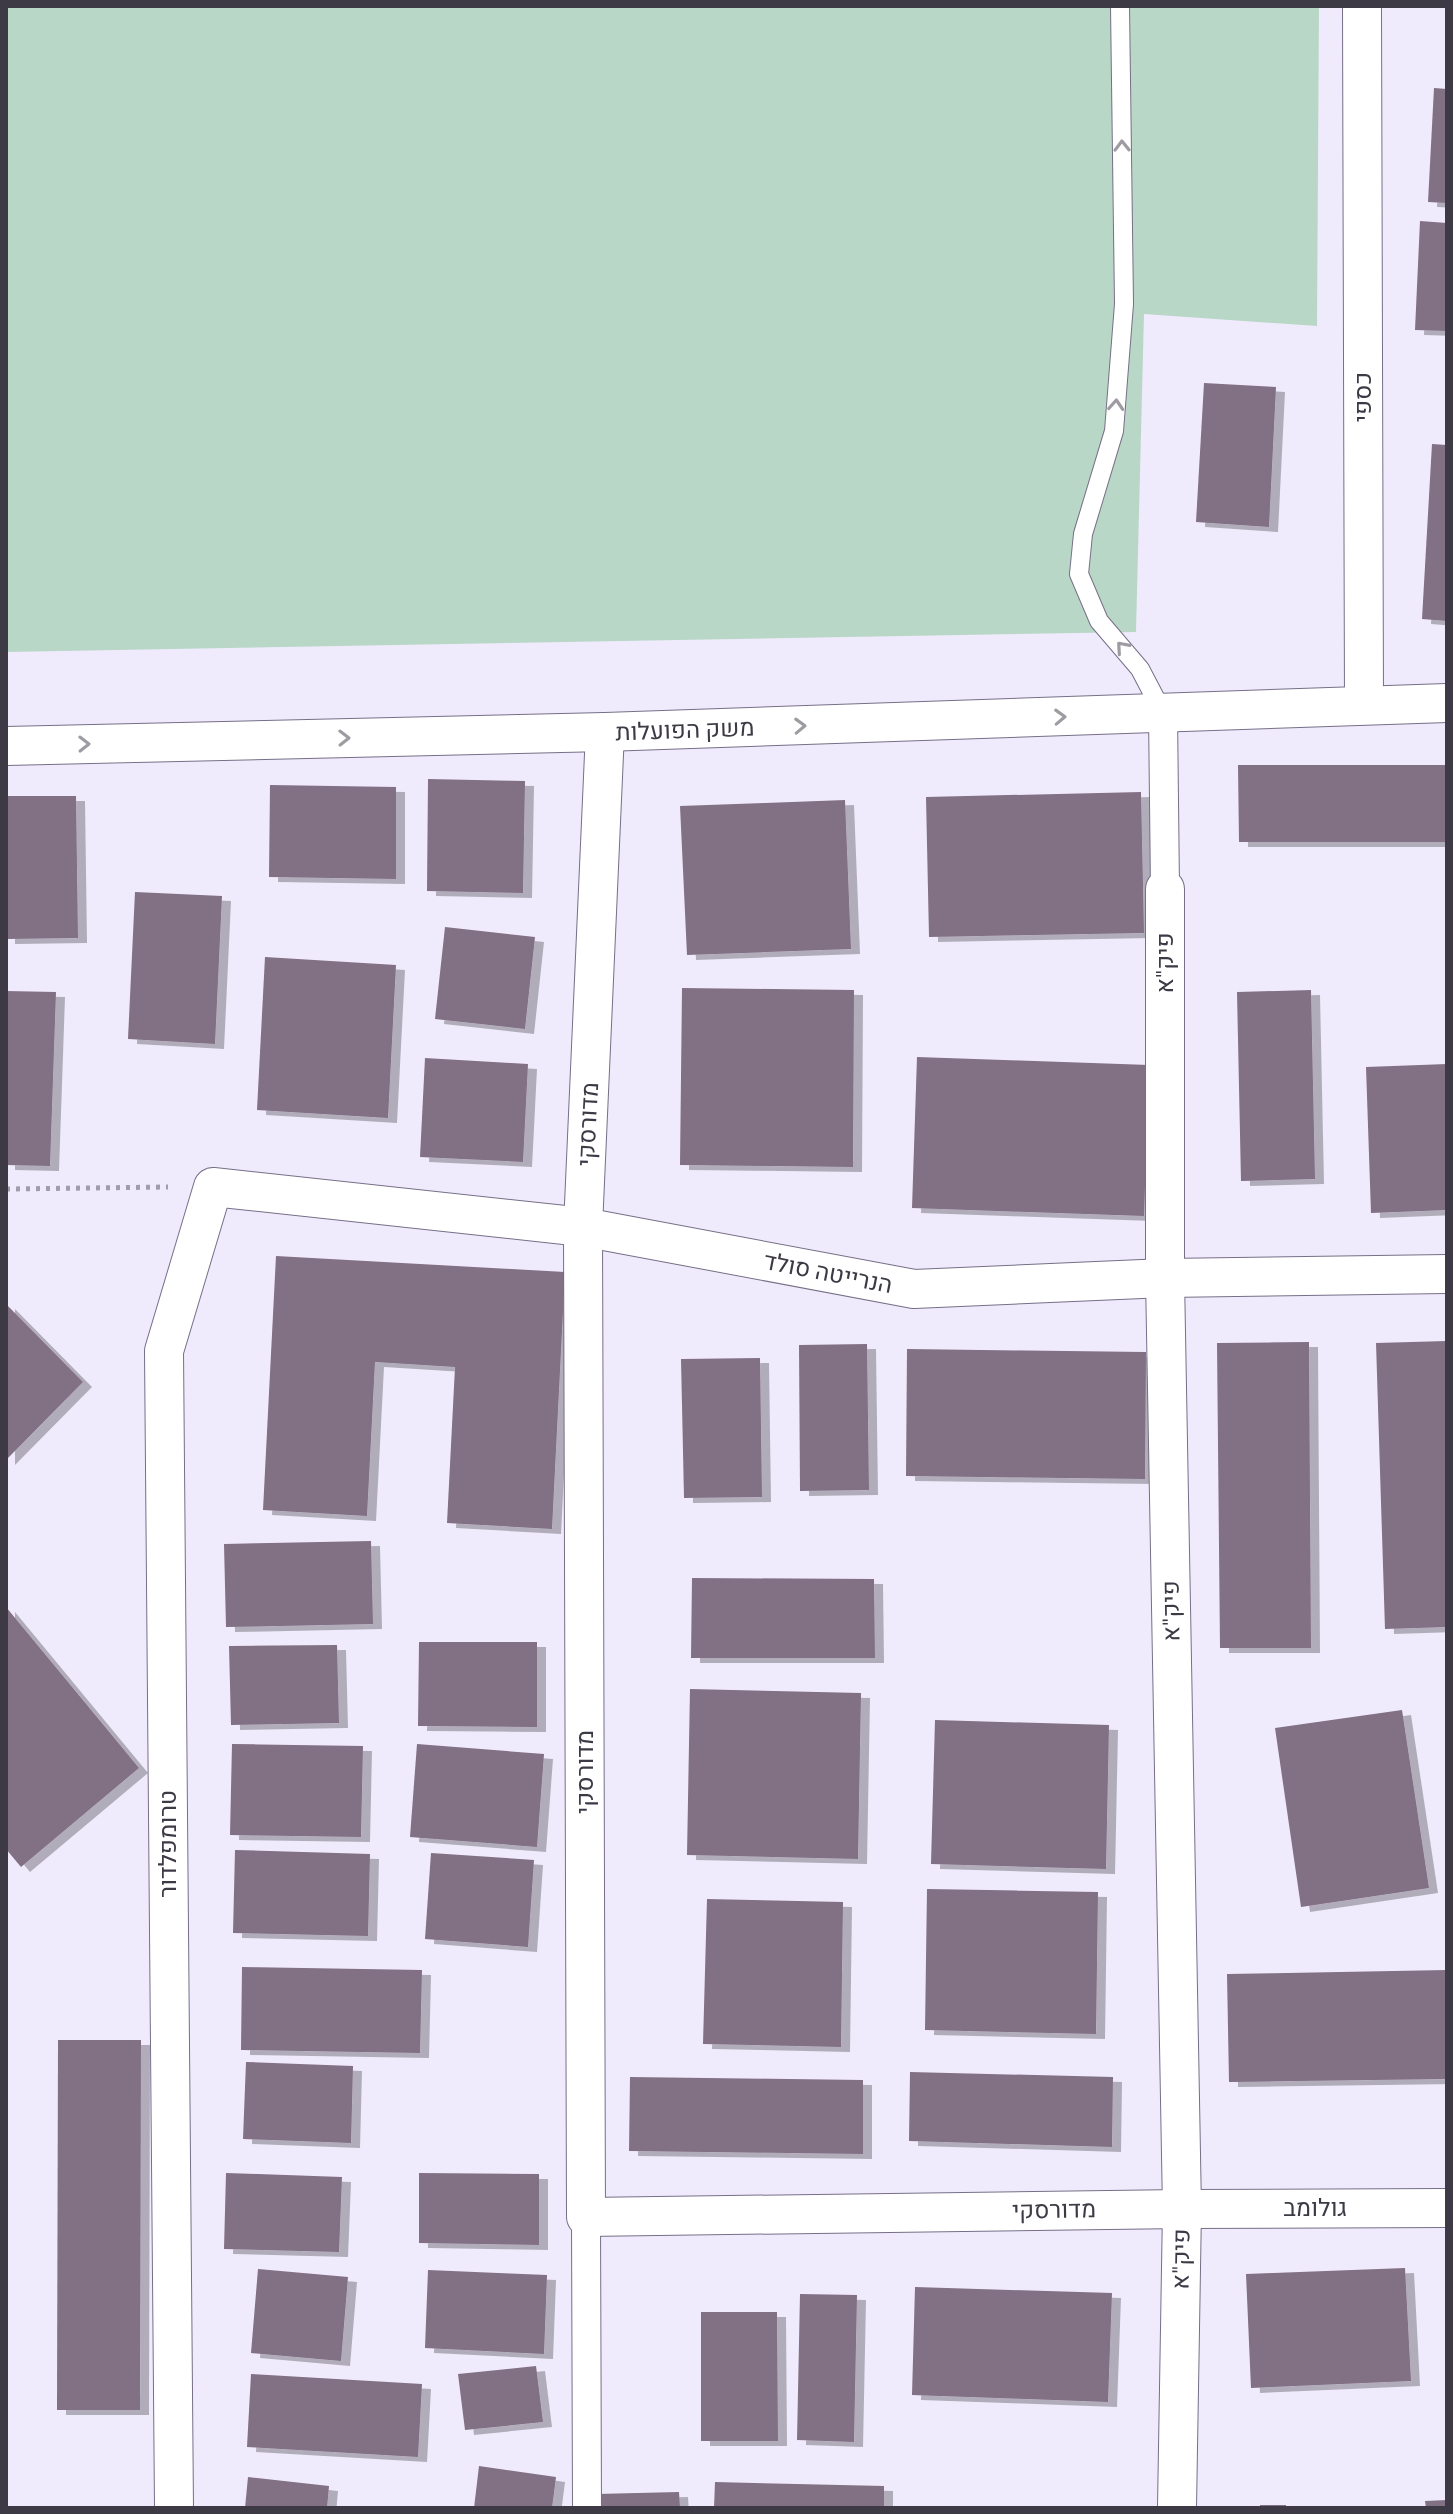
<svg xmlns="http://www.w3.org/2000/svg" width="1453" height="2514" font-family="'Exo 2',Heebo,sans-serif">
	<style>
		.green { fill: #b9d7c7 }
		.building { fill: #827084; filter: url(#shadow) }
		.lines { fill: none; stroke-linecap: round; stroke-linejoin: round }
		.service-casing { stroke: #766f87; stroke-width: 20 }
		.pedestrian-casing { stroke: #766f87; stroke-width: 30 }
		.minor-casing { stroke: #766f87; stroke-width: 40 }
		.path { stroke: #a09caa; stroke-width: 5; stroke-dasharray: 4 6; stroke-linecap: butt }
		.service { stroke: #fff; stroke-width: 18 }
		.pedestrian { stroke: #fff; stroke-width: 28 }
		.minor { stroke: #fff; stroke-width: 38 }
		.oneway { stroke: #9e9ca2 }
		.labels { text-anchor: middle; stroke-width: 8; stroke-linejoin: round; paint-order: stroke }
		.street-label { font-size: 24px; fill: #3e3a45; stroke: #fff }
	</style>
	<defs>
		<filter id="shadow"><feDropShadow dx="9" dy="5" stdDeviation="0" flood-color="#0004"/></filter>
	</defs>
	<rect width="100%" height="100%" fill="#f0ebfc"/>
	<path class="green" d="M6,6h1313l-2,320 -173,-12 -8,318 -1130,20z"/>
	<g class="building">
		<path d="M1434,88l13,1v114l-19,-1z"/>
		<path d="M1420,221l27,2v108l-32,-1z"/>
		<path d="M1204,383l72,4 -7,140 -73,-5z"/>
		<path d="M1432,444l15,1v176l-25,-2z"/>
		<path d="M1238,765h209v77h-208z"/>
		<path d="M428,779l97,2 -2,112 -96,-2z"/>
		<path d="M270,785l126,2v92l-127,-2z"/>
		<path d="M1141,792l3,141 -215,4 -3,-140z"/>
		<path d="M6,796h70l2,142 -72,1z"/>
		<path d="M845,800l6,149 -164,6 -7,-149z"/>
		<path d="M135,892l87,4 -7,148 -87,-5z"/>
		<path d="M445,927l90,10 -10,92 -90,-10z"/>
		<path d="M265,957l131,8 -8,153 -131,-8z"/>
		<path d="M682,988l172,2 -1,177 -173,-2z"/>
		<path d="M1311,990l4,189 -74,2 -4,-189z"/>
		<path d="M6,991l50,1 -6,174 -44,-1z"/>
		<path d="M917,1057l232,8 -5,151 -232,-8z"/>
		<path d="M425,1058l103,6 -5,98 -103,-5z"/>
		<path d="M1447,1064v146l-76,3 -5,-146z"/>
		<path d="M276,1256l289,16 -13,257 -105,-6 8,-156 -80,-5 -8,154 -104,-6z"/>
		<path d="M6,1304l77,78 -77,78z"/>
		<path d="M1447,1341v286l-62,2 -9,-286z"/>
		<path d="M1309,1342l2,306h-91l-3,-305z"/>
		<path d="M867,1344l2,146 -69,1 -1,-146z"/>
		<path d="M907,1349l239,3 -1,127 -239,-3z"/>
		<path d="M760,1358l2,139 -78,1 -3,-139z"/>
		<path d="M371,1541l2,83 -147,3 -2,-83z"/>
		<path d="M692,1578l182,1 1,79h-184z"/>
		<path d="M6,1607l133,161 -118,99 -15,-18z"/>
		<path d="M419,1642h118v85l-119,-1z"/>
		<path d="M337,1645l2,78 -108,2 -2,-79z"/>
		<path d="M690,1689l171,4 -3,166 -171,-4z"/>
		<path d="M1402,1710l27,178 -128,19 -26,-179z"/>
		<path d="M935,1720l174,5 -3,144 -175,-5z"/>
		<path d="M232,1744l131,2 -2,91 -131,-2z"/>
		<path d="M417,1744l127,10 -7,93 -127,-10z"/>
		<path d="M235,1850l135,4 -2,82 -135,-3z"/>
		<path d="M431,1853l103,7 -6,87 -103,-8z"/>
		<path d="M927,1889l171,3 -2,142 -171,-4z"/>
		<path d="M707,1899l136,3 -2,145 -138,-3z"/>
		<path d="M242,1967l180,3 -2,83 -179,-3z"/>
		<path d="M1447,1970v109l-218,3 -2,-108z"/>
		<path d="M58,2040h83l-1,370h-83z"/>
		<path d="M246,2062l107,4 -2,77 -108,-4z"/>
		<path d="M910,2072l203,5 -1,70 -203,-6z"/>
		<path d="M630,2077l233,3v74l-234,-3z"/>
		<path d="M226,2173l116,4 -3,75 -115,-3z"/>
		<path d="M419,2173l120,1v71l-120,-2z"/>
		<path d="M1405,2268l6,113 -160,7 -5,-114z"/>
		<path d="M258,2269l90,8 -7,84 -90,-8z"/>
		<path d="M428,2270l119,5 -3,79 -119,-6z"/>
		<path d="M915,2287l197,6 -4,109 -196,-7z"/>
		<path d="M800,2294l57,1 -3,147 -57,-2z"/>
		<path d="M701,2312h76l1,129h-77z"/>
		<path d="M536,2366l7,56 -78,8 -7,-56z"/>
		<path d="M251,2374l171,10 -4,73 -171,-10z"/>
		<path d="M479,2466l77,11 -4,31h-78z"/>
		<path d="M248,2477l81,9 -2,22h-82z"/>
		<path d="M715,2482l169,4v22h-170z"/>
		<path d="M679,2492l1,16h-83l-1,-14z"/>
		<path d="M1447,2500v8h-21l-1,-7z"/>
		<rect x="1260" y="2505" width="26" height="3"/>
	</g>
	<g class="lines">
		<g class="service-casing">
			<path id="service" d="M1120,6l4,298 -10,127 -31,103 -4,40 20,47 41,48 23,44"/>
		</g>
		<g class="pedestrian-casing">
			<g id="pedestrian">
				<path d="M1163,713l2,176"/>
				<path d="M586,2217l1,291"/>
			</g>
		</g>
		<g class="minor-casing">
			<g id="minor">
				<path d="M1362,6l2,699"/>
				<path d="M605,732l-22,495 3,990 596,-8 265,-1"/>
				<path d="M6,746l599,-14 842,-29"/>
				<path d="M1165,889v389l17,931 -5,299"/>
				<path d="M174,2508l-10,-1157 49,-164 370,40 331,62 251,-11 282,-4"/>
			</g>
		</g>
		<path class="path" d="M6,1189l162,-2"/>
		<use href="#service" class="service"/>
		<use href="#pedestrian" class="pedestrian"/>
		<use href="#minor" class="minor"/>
	</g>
	<defs><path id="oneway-chevron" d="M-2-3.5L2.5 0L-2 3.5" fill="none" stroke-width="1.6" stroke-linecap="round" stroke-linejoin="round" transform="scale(2)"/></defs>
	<g class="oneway">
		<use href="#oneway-chevron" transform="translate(1122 146) rotate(-91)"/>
		<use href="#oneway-chevron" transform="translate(1116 405) rotate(-86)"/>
		<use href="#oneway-chevron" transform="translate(1122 647) rotate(-131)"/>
		<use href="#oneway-chevron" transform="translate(1060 717) rotate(-2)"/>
		<use href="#oneway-chevron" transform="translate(800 726) rotate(-2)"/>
		<use href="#oneway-chevron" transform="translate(344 738) rotate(-1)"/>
		<use href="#oneway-chevron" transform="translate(84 744) rotate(-1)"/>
	</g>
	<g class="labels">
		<g class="street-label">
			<text transform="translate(1363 397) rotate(-90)" y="8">כספי</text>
			<text transform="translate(685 730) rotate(-2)" y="8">משק הפועלות</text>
			<text transform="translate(1165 963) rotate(-90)" y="8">פיק"א</text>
			<text transform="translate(588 1124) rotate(-87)" y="8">מדורסקי</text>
			<text transform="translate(828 1273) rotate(11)" y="8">הנרייטה סולד</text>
			<text transform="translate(1171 1611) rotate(-91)" y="8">פיק"א</text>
			<text transform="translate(585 1772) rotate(-90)" y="8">מדורסקי</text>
			<text transform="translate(168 1844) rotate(-90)" y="8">טרומפלדור</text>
			<text x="1315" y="2216">גולומב</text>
			<text transform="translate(1054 2210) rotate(-1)" y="8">מדורסקי</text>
			<text transform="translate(1181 2259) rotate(-89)" y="8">פיק"א</text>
		</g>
	</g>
	<rect width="1453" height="2514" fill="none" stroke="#3e3a45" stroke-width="16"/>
</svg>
